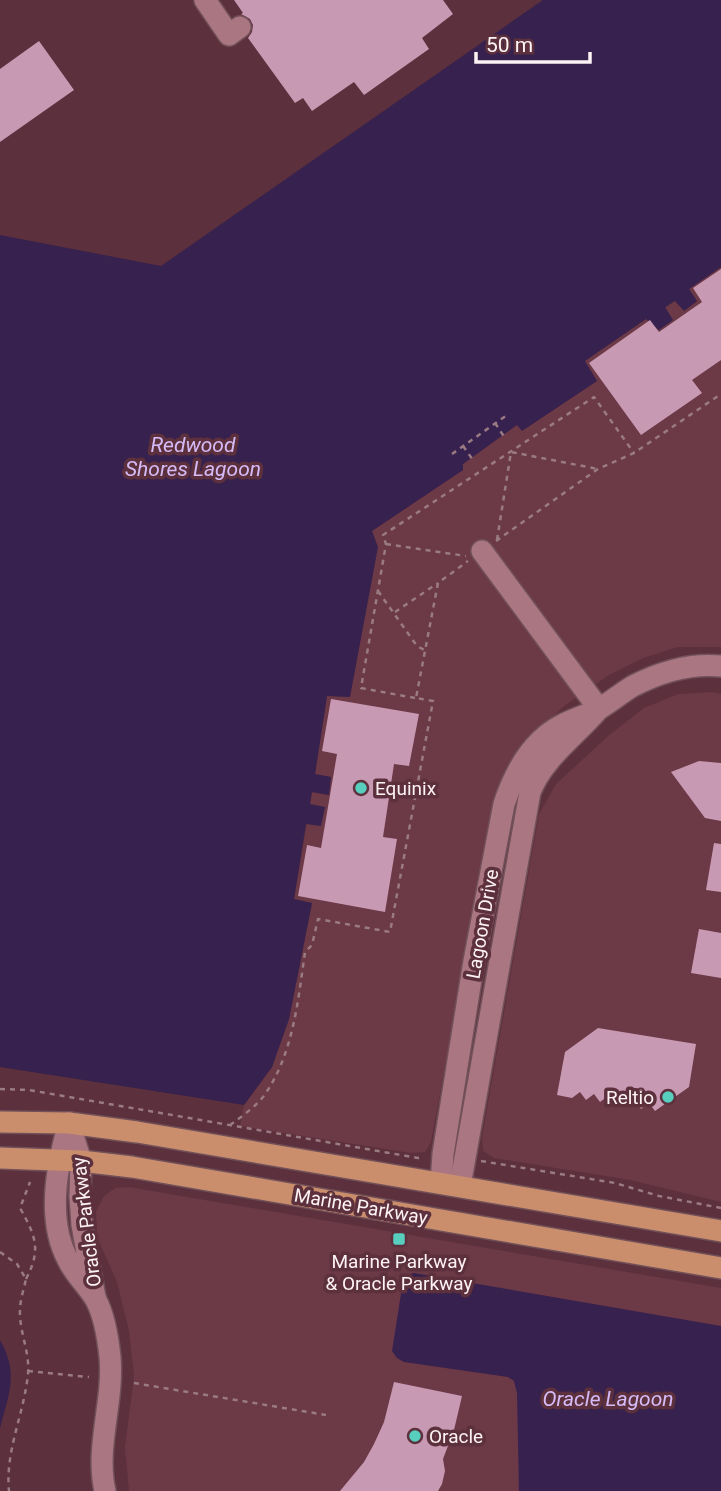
<svg xmlns="http://www.w3.org/2000/svg" width="721" height="1491" font-family="Roboto,sans-serif">
	<style>
		.built { fill: #6c3947 }
		.water { fill: #37214e }
		.building { fill: #c899b3 }
		.lines { fill: none; stroke-linecap: round; stroke-linejoin: round }
		.minor-casing { stroke: #715059; stroke-width: 24 }
		.major-casing { stroke: #715059; stroke-width: 24 }
		.path { stroke: #9a7b83; stroke-width: 2.5; stroke-dasharray: 5 5; stroke-linecap: butt }
		.minor { stroke: #a97682; stroke-width: 21 }
		.major { stroke: #ca8e6c; stroke-width: 21 }
		.poi-dot { fill: #58cebf; stroke: #5c303c; stroke-width: 2.5 }
		.labels { text-anchor: middle; stroke-width: 7; stroke-linejoin: round; paint-order: stroke }
		.poi-label { font-size: 19px; fill: #fdf2f4; stroke: #5c303c; text-anchor: start }
		.street-label { font-size: 19px; fill: #fdf2f4; stroke: #5c303c }
		.water-label { font-size: 21px; font-style: italic; fill: #d6bbf9; stroke: #5c303c }
	</style>
	<rect width="100%" height="100%" fill="#5c303c"/>
	<g class="built">
		<path d="M721,267v380h-43l-35,11 -34,17 -45,31 -42,40 -27,53 -64,343 -6,10 -14,1 -171,-27 4,-21 28,-38 17,-48 23,-116 -18,-4 13,-76 14,3 -11,-22 2,-12 16,3 3,-18 -16,-2 12,-79 22,1 23,-166 91,-61 -1,-6 56,-40 4,6 75,-49 -13,-20 62,-42 12,11 7,-22 10,-7 9,9 13,-8 -8,-13z"/>
		<path d="M712,692l9,2v508l-91,-22 -136,-22 -11,-7 -1,-14 57,-323 17,-30 52,-48 36,-28 34,-14z"/>
		<path d="M129,1187l592,101v203h-592l-4,-44 9,-71 -5,-45 -12,-49 -20,-45 -1,-26 8,-15 11,-8z"/>
	</g>
	<g class="water">
		<path d="M543,0h178v267l-32,22 8,12 -13,10 -9,-10 -10,6 8,13 -14,10 -13,-11 -61,42 12,20 -75,50 -5,-6 -54,39v6l-91,61 6,16 -28,150 -23,-1 -12,78 16,3 -2,18 -17,-3 -2,12 15,3 -4,19 -15,-2 -12,75 18,4 -23,116 -17,48 -28,38 -244,-38v-832l161,31z"/>
		<path d="M414,1273l307,53v165h-202l-2,-98 -3,-12 -6,-4 -104,-15 -7,-4 -5,-7 11,-70 4,-6z"/>
		<path d="M0,1340c19,33 9,54 0,88z"/>
	</g>
	<g class="building">
		<path d="M234,0h209l10,14 -31,24 7,11 -65,46 -10,-13 -42,29 -9,-13 -8,5 -47,-65 4,-6 1,-7 -3,-6 -9,-5 2,-1z"/>
		<path d="M39,41l35,49 -74,52v-73z"/>
		<path d="M721,269v91l-29,20 10,13 -61,42 -52,-72 61,-43 9,12 43,-30 -9,-14z"/>
		<path d="M331,699l88,15 -10,52 -15,-2 -11,73 14,2 -12,73 -87,-16 9,-51 14,3 16,-94 -15,-3z"/>
		<path d="M699,761l22,2v58l-16,-3 -34,-46z"/>
		<path d="M714,843l7,1v48l-15,-2z"/>
		<path d="M699,929l22,4v45l-30,-5z"/>
		<path d="M598,1028l98,16 -7,43 -34,24 -6,-8 -8,6 -6,-8 -7,5 -6,-7 -8,5 -6,-8 -8,6 -6,-8 -8,6 -6,-8 -8,6 -15,-3 8,-43z"/>
		<path d="M394,1382l68,14 -8,34 -11,29 2,12 -3,13 -4,7h-98l24,-29 10,-18 10,-22z"/>
	</g>
	<g class="lines">
		<g class="minor-casing">
			<g id="minor">
				<path d="M205,0l24,35 11,-8"/>
				<path d="M482,551l117,158"/>
				<path d="M69,1123c-12,42 -23,96 -1,137 7,15 20,26 28,40 9,17 12,38 14,57 4,45 -15,90 -5,134"/>
				<path d="M69,1123l12,38 -1,35 2,29 13,72"/>
				<path d="M441,1183l2,-29 31,-193 30,-157c8,-24 19,-47 37,-64 17,-17 36,-21 56,-30 13,-7 24,-17 36,-24 27,-14 58,-23 88,-20"/>
				<path d="M460,1186l70,-394c13,-33 43,-54 66,-80"/>
			</g>
		</g>
		<g class="major-casing">
			<g id="major">
				<path d="M0,1122l69,1 68,9 584,99"/>
				<path d="M0,1158l81,3 51,6 589,101"/>
			</g>
		</g>
		<g class="path">
			<path d="M495,423l10,15"/>
			<path d="M463,446l10,14"/>
			<path d="M452,454l55,-39"/>
			<path d="M497,540l14,-88 87,17"/>
			<path d="M496,541l102,-72 36,-16 87,-59"/>
			<path d="M386,544l80,12"/>
			<path d="M378,591l39,55 9,5"/>
			<path d="M395,612l43,-29"/>
			<path d="M415,698l-54,-10 25,-144 -3,-9 211,-138 40,56"/>
			<path d="M0,1089l29,1 389,68 6,-1"/>
			<path d="M230,1125c11,-8 24,-17 33,-28 30,-41 35,-96 42,-145l7,-7 6,-26 72,13 43,-231 -17,-3 22,-115 30,-22"/>
			<path d="M481,1161l134,22 44,13 62,12"/>
			<path d="M0,1252l17,12 9,15c-2,10 -6,21 -6,31 -1,21 10,42 8,64 -4,40 -23,77 -19,117"/>
			<path d="M26,1279c16,-30 9,-44 -6,-71l10,-26"/>
			<path d="M28,1371l61,6"/>
			<path d="M134,1383l192,32"/>
		</g>
		<use href="#minor" class="minor"/>
		<use href="#major" class="major"/>
	</g>
	<g class="poi-dot">
		<circle cx="361" cy="788" r="7"/>
		<circle cx="668" cy="1097" r="7"/>
		<rect x="392" y="1232" width="14" height="14" rx="3.5"/>
		<circle cx="415" cy="1436" r="7"/>
	</g>
	<g class="labels">
		<g class="poi-label">
			<text x="375" y="795">Equinix</text>
			<text x="654" y="1104" text-anchor="end">Reltio</text>
			<text x="399" y="1268" text-anchor="middle">Marine Parkway<tspan x="399" dy="22">&amp; Oracle Parkway</tspan></text>
			<text x="429" y="1443">Oracle</text>
		</g>
		<g class="street-label">
			<text transform="translate(482 924) rotate(-80)" y="7">Lagoon Drive</text>
			<text transform="translate(361 1206) rotate(10)" y="7">Marine Parkway</text>
			<text transform="translate(86 1222) rotate(-97)" y="7">Oracle Parkway</text>
		</g>
		<g class="water-label">
			<text x="193" y="452">Redwood<tspan x="193" dy="24">Shores Lagoon</tspan></text>
			<text x="608" y="1406">Oracle Lagoon</text>
		</g>
	</g>
	<path d="M476 52v10h114v-10" fill="none" stroke="#fdf2f4" stroke-width="3.5"/>
	<text x="486" y="52" font-size="21" fill="#fdf2f4" stroke="#5c303c" stroke-width="5" paint-order="stroke">50 m</text>
</svg>
